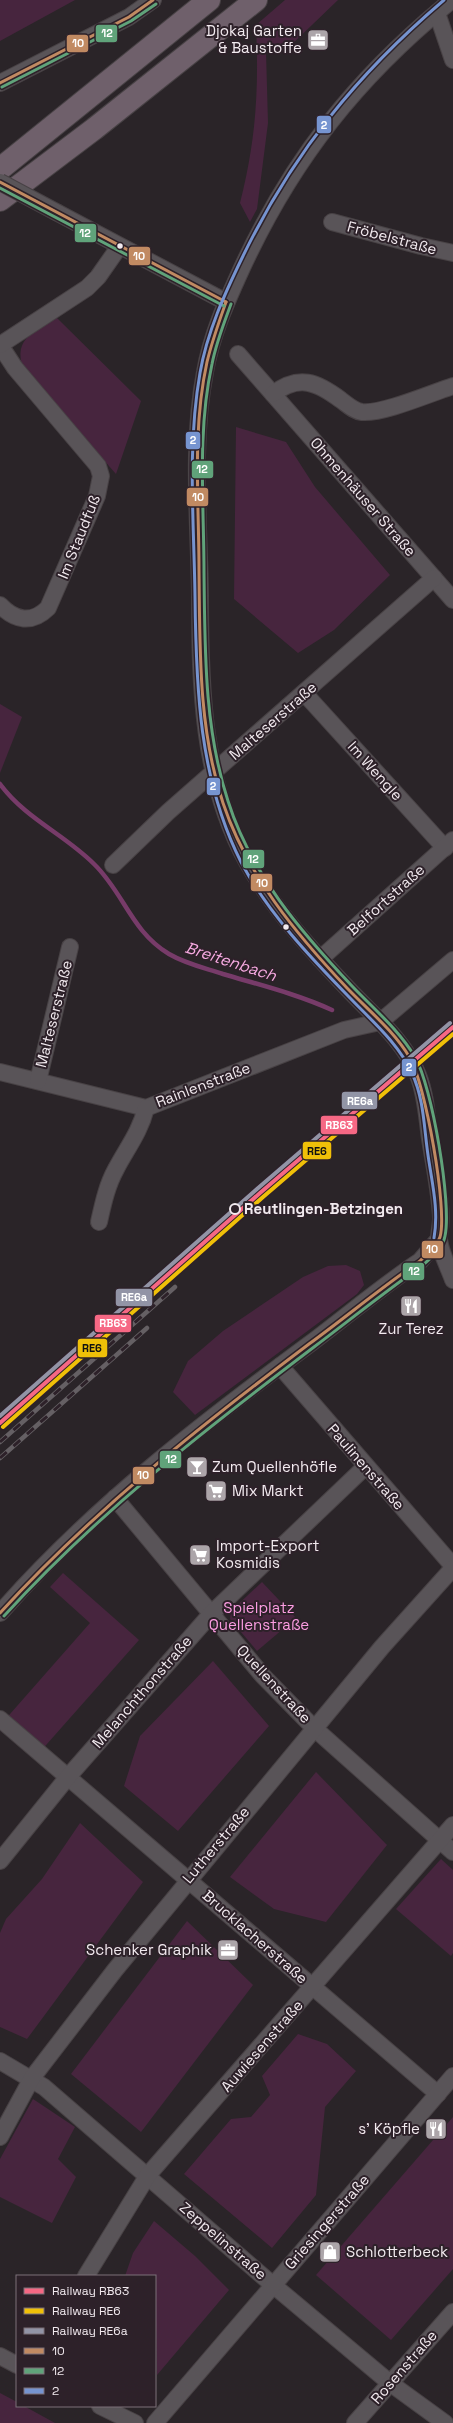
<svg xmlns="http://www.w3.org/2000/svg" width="453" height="2423" font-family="'Space Grotesk',sans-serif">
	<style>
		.green { fill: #47253e }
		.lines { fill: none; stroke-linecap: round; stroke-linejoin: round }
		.stream { stroke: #773b69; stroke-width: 4.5 }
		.minor-casing { stroke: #484245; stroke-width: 18 }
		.highway-casing { stroke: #484245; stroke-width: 24 }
		.minor { stroke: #595458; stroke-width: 16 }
		.highway { stroke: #6f606b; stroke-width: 22 }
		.rail-casing { stroke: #656064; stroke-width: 4.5 }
		.rail { stroke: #2d2129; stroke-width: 3; stroke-dasharray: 9; stroke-linecap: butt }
		.minor-bridge-casing { stroke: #484245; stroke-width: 18; stroke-linecap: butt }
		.minor-bridge { stroke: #595458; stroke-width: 16 }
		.bus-1-casing { stroke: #2d2129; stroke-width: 6 }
		.bus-2-casing { stroke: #2d2129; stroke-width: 6 }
		.bus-3-casing { stroke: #2d2129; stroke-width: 6 }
		.bus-1 { stroke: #c18a62; stroke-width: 3 }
		.bus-2 { stroke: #60a37a; stroke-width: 3 }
		.bus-3 { stroke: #7694d0; stroke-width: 3 }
		.rail-1-casing { stroke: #2d2129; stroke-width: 7 }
		.rail-2-casing { stroke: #2d2129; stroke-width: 7 }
		.rail-3-casing { stroke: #2d2129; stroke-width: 7 }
		.rail-1 { stroke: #f66884; stroke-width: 4 }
		.rail-2 { stroke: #f0c008; stroke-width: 4 }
		.rail-3 { stroke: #9294a6; stroke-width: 4 }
		.bus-dot { fill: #f2eaef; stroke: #2d2129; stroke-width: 1.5 }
		.stop-dot { fill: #2d2129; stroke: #f2eaef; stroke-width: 2 }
		.labels { text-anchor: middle; stroke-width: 4; stroke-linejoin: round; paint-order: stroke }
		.poi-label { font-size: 15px; fill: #f2eaef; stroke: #2d2129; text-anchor: start }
		.street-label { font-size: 15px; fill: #f2eaef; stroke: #2d2129 }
		.stop-label { font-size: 15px; font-weight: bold; fill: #f2eaef; stroke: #2d2129; text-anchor: start }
		.park-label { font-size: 15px; fill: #fc9de2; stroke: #2d2129 }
		.water-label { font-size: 16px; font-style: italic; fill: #f6aae1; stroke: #2d2129 }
		.line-badge { stroke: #2d2129; stroke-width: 1.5 }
		.badge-label { font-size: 11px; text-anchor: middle; font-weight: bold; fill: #fff }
		.pale-badge-label { font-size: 11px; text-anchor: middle; font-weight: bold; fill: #111 }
	</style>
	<rect width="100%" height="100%" fill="#2a2428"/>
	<g class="green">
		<path d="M0,0h75l-75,41z"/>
		<path d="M285,0h53l-51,49 -21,3 2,71 -11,86 -7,13 -10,-19c16,-63 19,-113 16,-178z"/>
		<path d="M57,318l84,83 -25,73 -93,-106c-10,-30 12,-37 34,-50z"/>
		<path d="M236,427l50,15 29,45 75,88 -56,55 -36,23 -64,-54z"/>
		<path d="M0,704l22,13 -22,56z"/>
		<path d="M346,1265l14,6 4,14 -7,9 -162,121 -22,-23 15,-31 35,-30 80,-54 25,-11z"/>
		<path d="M63,1573l76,67 -100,113 -36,-31 87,-99 -40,-36z"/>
		<path d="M262,1582l34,36 -39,33 -27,-32 1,-8z"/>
		<path d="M213,1661l56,65 -91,105 -54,-45 16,-50z"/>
		<path d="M316,1772l71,73 -61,77 -52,-13 -44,-32z"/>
		<path d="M80,1823l63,59 -116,157 -27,-12v-94l6,-14 36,-40z"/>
		<path d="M441,1859l12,11v83l-2,3 -55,-47z"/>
		<path d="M187,1921l66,64 -112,147 -70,-58z"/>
		<path d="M298,2034l29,10 29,27 -31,36 -9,88 -44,53 -88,-74 47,-55 20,-2 19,-22 -8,-19z"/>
		<path d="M33,2099l42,28 -17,32 18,18 -24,46 -52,-26v-38z"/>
		<path d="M453,2117v152l-62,71 -75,-65z"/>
		<path d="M154,2221l41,35 34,34 -72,85 -2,-99h-30l8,-23z"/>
		<path d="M0,2393l17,9v4h7l31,17h-55z"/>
	</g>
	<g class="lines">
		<path class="stream" d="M0,784c26,35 64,50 94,80 30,29 37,67 75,90 17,10 36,14 54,20 37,11 74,20 109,36"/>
		<g class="minor-casing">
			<g id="minor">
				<path d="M452,0c-95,77 -160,159 -211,270 -15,33 -30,66 -36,102 -14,71 -6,151 -5,223 0,92 2,185 47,267 27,48 66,90 104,130 24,25 54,50 67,83 8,20 9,43 12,64 4,26 10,53 11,79 0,7 -2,14 -2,21 1,13 10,29 14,41"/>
				<path d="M437,13l16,47"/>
				<path d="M0,83l129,-66 24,-17"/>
				<path d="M58,213l168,89"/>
				<path d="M332,222l89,24 32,7"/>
				<path d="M0,345l15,23 83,98 3,10 -4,20 -49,112c-16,16 -33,13 -48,-3"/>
				<path d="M0,345l87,-57 11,-11 21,-30"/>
				<path d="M238,354l215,246"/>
				<path d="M273,394c26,-20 44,-12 68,6 7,5 13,11 21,12 21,2 69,-19 91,-26"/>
				<path d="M305,694l140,154"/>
				<path d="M113,865l55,-53 266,-234"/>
				<path d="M320,959l133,-119"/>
				<path d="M0,1072l146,36 198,-78 36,-8 73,-62"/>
				<path d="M38,1081l32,-134"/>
				<path d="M99,1222c4,-18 8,-37 17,-53 11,-21 24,-37 30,-61"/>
				<path d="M280,1366l173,200"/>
				<path d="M115,1498l148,178 51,52 139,124"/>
				<path d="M0,1613c91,-104 200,-188 311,-270 36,-27 71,-57 109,-82l19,-22"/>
				<path d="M0,1719l438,375"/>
				<path d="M0,1861l67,-83 144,-164 154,-147"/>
				<path d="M0,2061l44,26 229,198 117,98 55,40"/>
				<path d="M0,2137l32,-59 83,-108 267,-323 71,-79"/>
				<path d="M86,2276l62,-101 305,-350"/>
				<path d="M0,2356l17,9"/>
				<path d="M100,2406l35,17"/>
				<path d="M155,2423l298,-347"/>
				<path d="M355,2423l98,-111"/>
			</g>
		</g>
		<g class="highway-casing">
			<g id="highway">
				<path d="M0,169l209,-169"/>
				<path d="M0,200l94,-71 162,-129"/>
			</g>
		</g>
		<use href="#minor" class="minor"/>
		<use href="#highway" class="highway"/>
		<g class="rail-casing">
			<g id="rail">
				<path d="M0,1442l175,-155"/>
				<path d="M0,1458l147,-130"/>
			</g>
		</g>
		<use href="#rail" class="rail"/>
		<g class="minor-bridge-casing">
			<path id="minor-bridge" d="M0,182l58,31"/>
		</g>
		<use href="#minor-bridge" class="minor-bridge"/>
		<g class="bus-1-casing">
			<g id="bus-1">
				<path d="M0,83l129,-66 24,-17"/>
				<path d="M0,182l226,120"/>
				<path d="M0,1613c93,-102 199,-186 309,-269 37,-27 73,-57 111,-83 7,-7 17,-14 20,-24 8,-27 -15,-154 -30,-179 -16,-27 -41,-47 -63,-70 -51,-54 -100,-113 -124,-185 -25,-75 -23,-155 -24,-233 0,-69 -7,-140 8,-208 5,-21 12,-40 19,-60"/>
			</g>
		</g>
		<g class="bus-2-casing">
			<g id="bus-2">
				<path d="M2,87l129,-66 25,-17"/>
				<path d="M0,188l224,118"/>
				<path d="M4,1616c94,-103 199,-185 310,-269 37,-28 72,-56 109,-82 9,-8 20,-17 22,-29 7,-32 -13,-150 -30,-179 -16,-27 -41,-48 -63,-71 -51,-54 -101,-112 -124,-185 -24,-73 -23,-152 -24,-228 0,-70 -7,-141 8,-209 4,-21 12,-41 19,-60"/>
			</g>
		</g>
		<g class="bus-3-casing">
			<path id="bus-3" d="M434,1238c5,-28 -2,-55 -6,-83 -4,-27 -4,-56 -16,-82 -14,-30 -40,-52 -62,-75 -40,-41 -82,-85 -109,-136 -42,-83 -45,-174 -46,-266 -1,-74 -8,-149 5,-223 7,-41 25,-80 43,-117 50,-103 114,-182 201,-256"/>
		</g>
		<use href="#bus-1" class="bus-1"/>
		<use href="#bus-2" class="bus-2"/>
		<use href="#bus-3" class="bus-3"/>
		<g class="rail-1-casing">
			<path id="rail-1" d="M0,1423l260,-230 193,-166"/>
		</g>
		<g class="rail-2-casing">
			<path id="rail-2" d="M3,1427l260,-230 190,-163"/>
		</g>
		<g class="rail-3-casing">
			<path id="rail-3" d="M0,1416l257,-227 193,-166"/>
		</g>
		<use href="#rail-1" class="rail-1"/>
		<use href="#rail-2" class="rail-2"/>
		<use href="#rail-3" class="rail-3"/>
	</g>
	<defs>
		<g id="office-square" transform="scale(1.15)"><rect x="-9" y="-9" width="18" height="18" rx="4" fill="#aca5a9" stroke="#2d2129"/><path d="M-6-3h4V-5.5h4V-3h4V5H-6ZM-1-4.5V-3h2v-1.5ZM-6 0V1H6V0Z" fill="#fff"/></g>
		<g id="restaurant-square" transform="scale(1.15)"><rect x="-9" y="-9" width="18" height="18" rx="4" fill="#aca5a9" stroke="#2d2129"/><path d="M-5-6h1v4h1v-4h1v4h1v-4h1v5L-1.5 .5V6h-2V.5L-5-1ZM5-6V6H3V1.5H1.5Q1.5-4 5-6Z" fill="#fff"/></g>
		<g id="bar-square" transform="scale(1.15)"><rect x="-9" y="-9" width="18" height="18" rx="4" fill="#aca5a9" stroke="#2d2129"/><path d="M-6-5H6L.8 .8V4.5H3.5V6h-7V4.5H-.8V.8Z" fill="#fff"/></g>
		<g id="supermarket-square" transform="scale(1.15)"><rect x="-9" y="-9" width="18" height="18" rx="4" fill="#aca5a9" stroke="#2d2129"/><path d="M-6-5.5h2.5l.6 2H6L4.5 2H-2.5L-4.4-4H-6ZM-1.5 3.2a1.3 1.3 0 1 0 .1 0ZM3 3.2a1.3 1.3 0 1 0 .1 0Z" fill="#fff"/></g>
		<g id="shop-square" transform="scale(1.15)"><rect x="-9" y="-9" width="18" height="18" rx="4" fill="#aca5a9" stroke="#2d2129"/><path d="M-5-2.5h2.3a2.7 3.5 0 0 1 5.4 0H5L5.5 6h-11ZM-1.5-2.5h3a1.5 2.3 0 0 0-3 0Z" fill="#fff"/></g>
	</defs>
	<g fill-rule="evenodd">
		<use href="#office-square" x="318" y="40"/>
		<use href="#restaurant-square" x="411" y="1306"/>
		<use href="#bar-square" x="197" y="1467"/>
		<use href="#supermarket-square" x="216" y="1491"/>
		<use href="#supermarket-square" x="200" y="1555"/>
		<use href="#office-square" x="228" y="1950"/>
		<use href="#restaurant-square" x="436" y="2129"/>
		<use href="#shop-square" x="330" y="2252"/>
	</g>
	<g class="bus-dot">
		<circle cx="120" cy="246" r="3.5"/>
		<circle cx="286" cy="927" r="3.5"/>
	</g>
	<circle class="stop-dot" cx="235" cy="1209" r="5"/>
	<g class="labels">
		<g class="poi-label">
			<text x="302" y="36" text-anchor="end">Djokaj Garten<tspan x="302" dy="17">&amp; Baustoffe</tspan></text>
			<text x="411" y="1334" text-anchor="middle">Zur Terez</text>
			<text x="212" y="1472">Zum Quellenhöfle</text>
			<text x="232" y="1496">Mix Markt</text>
			<text x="216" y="1551">Import-Export<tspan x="216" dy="17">Kosmidis</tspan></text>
			<text x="212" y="1955" text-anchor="end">Schenker Graphik</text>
			<text x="420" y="2134" text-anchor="end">s' Köpfle</text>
			<text x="346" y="2257">Schlotterbeck</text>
		</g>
		<g class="street-label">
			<text transform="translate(392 238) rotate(15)" y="5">Fröbelstraße</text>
			<text transform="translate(363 497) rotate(49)" y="5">Ohmenhäuser Straße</text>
			<text transform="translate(79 537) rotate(-68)" y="5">Im Staudfuß</text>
			<text transform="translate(273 721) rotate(-41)" y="5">Malteserstraße</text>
			<text transform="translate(375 771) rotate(48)" y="5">Im Wengle</text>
			<text transform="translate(386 900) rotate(-42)" y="5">Belfortstraße</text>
			<text transform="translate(54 1014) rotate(-76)" y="5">Malteserstraße</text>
			<text transform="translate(203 1085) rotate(-21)" y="5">Rainlenstraße</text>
			<text transform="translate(366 1467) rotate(49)" y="5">Paulinenstraße</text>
			<text transform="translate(274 1684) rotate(47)" y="5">Quellenstraße</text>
			<text transform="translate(142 1692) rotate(-49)" y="5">Melanchthonstraße</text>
			<text transform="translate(216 1845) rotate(-50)" y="5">Lutherstraße</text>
			<text transform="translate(255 1937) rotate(41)" y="5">Brucklacherstraße</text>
			<text transform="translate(262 2046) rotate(-49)" y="5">Auwiesenstraße</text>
			<text transform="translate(327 2222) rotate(-49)" y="5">Griesingerstraße</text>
			<text transform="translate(223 2241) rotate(41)" y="5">Zeppelinstraße</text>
			<text transform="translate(404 2367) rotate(-49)" y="5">Rosenstraße</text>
		</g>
		<g class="stop-label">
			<text x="244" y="1214">Reutlingen-Betzingen</text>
		</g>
		<g class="park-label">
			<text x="259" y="1613">Spielplatz<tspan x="259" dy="17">Quellenstraße</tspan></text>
		</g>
		<g class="water-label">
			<text transform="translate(231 961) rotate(18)" y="6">Breitenbach</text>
		</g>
	</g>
	<g class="line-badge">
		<rect x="95" y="24" width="23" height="19" rx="4" fill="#60a37a"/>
		<rect x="66" y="34" width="23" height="19" rx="4" fill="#c18a62"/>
		<rect x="316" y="115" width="16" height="19" rx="4" fill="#7694d0"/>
		<rect x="74" y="223" width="23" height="20" rx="4" fill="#60a37a"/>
		<rect x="128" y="246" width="23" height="20" rx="4" fill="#c18a62"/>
		<rect x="185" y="431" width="16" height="19" rx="4" fill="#7694d0"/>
		<rect x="191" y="460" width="23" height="19" rx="4" fill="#60a37a"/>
		<rect x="186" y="487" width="23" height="20" rx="4" fill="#c18a62"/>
		<rect x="206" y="777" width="15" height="19" rx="4" fill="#7694d0"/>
		<rect x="242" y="849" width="23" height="20" rx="4" fill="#60a37a"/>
		<rect x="250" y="873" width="23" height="19" rx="4" fill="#c18a62"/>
		<rect x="401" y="1058" width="16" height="19" rx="4" fill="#7694d0"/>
		<rect x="341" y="1091" width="37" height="19" rx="4" fill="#9294a6"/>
		<rect x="320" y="1115" width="38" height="20" rx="4" fill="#f66884"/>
		<rect x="302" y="1141" width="30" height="19" rx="4" fill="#f0c008"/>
		<rect x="421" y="1240" width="23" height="19" rx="4" fill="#c18a62"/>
		<rect x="402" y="1262" width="23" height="19" rx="4" fill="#60a37a"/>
		<rect x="115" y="1288" width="38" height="19" rx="4" fill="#9294a6"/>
		<rect x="94" y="1314" width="38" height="19" rx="4" fill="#f66884"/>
		<rect x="77" y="1338" width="31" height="20" rx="4" fill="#f0c008"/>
		<rect x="159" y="1450" width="23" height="19" rx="4" fill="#60a37a"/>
		<rect x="132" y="1466" width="23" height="19" rx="4" fill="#c18a62"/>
	</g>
	<g class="badge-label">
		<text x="107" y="37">12</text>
		<text x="78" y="47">10</text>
		<text x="324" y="129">2</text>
		<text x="85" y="237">12</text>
		<text x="139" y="260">10</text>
		<text x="193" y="444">2</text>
		<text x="202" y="473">12</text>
		<text x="198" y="501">10</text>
		<text x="213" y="790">2</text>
		<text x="253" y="863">12</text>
		<text x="262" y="887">10</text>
		<text x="409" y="1071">2</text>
		<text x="360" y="1105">RE6a</text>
		<text x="339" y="1129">RB63</text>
		<text x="432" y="1253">10</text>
		<text x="414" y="1275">12</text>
		<text x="134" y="1301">RE6a</text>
		<text x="113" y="1327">RB63</text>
		<text x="171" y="1463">12</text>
		<text x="143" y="1479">10</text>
	</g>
	<g class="pale-badge-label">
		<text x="317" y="1155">RE6</text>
		<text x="92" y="1352">RE6</text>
	</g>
	<rect x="16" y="2275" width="140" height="132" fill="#2d2129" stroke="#7c7178"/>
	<rect x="24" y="2288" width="20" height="6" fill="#f66884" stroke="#7c7178"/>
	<text x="52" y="2295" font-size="12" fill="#f2eaef">Railway RB63</text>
	<rect x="24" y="2308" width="20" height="6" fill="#f0c008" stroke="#7c7178"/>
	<text x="52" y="2315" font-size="12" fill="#f2eaef">Railway RE6</text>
	<rect x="24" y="2328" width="20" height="6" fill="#9294a6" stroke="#7c7178"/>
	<text x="52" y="2335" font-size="12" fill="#f2eaef">Railway RE6a</text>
	<rect x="24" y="2348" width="20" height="6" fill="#c18a62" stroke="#7c7178"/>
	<text x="52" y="2355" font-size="12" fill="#f2eaef">10</text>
	<rect x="24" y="2368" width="20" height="6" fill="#60a37a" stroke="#7c7178"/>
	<text x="52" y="2375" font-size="12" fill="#f2eaef">12</text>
	<rect x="24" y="2388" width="20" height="6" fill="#7694d0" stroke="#7c7178"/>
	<text x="52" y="2395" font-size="12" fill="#f2eaef">2</text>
</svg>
